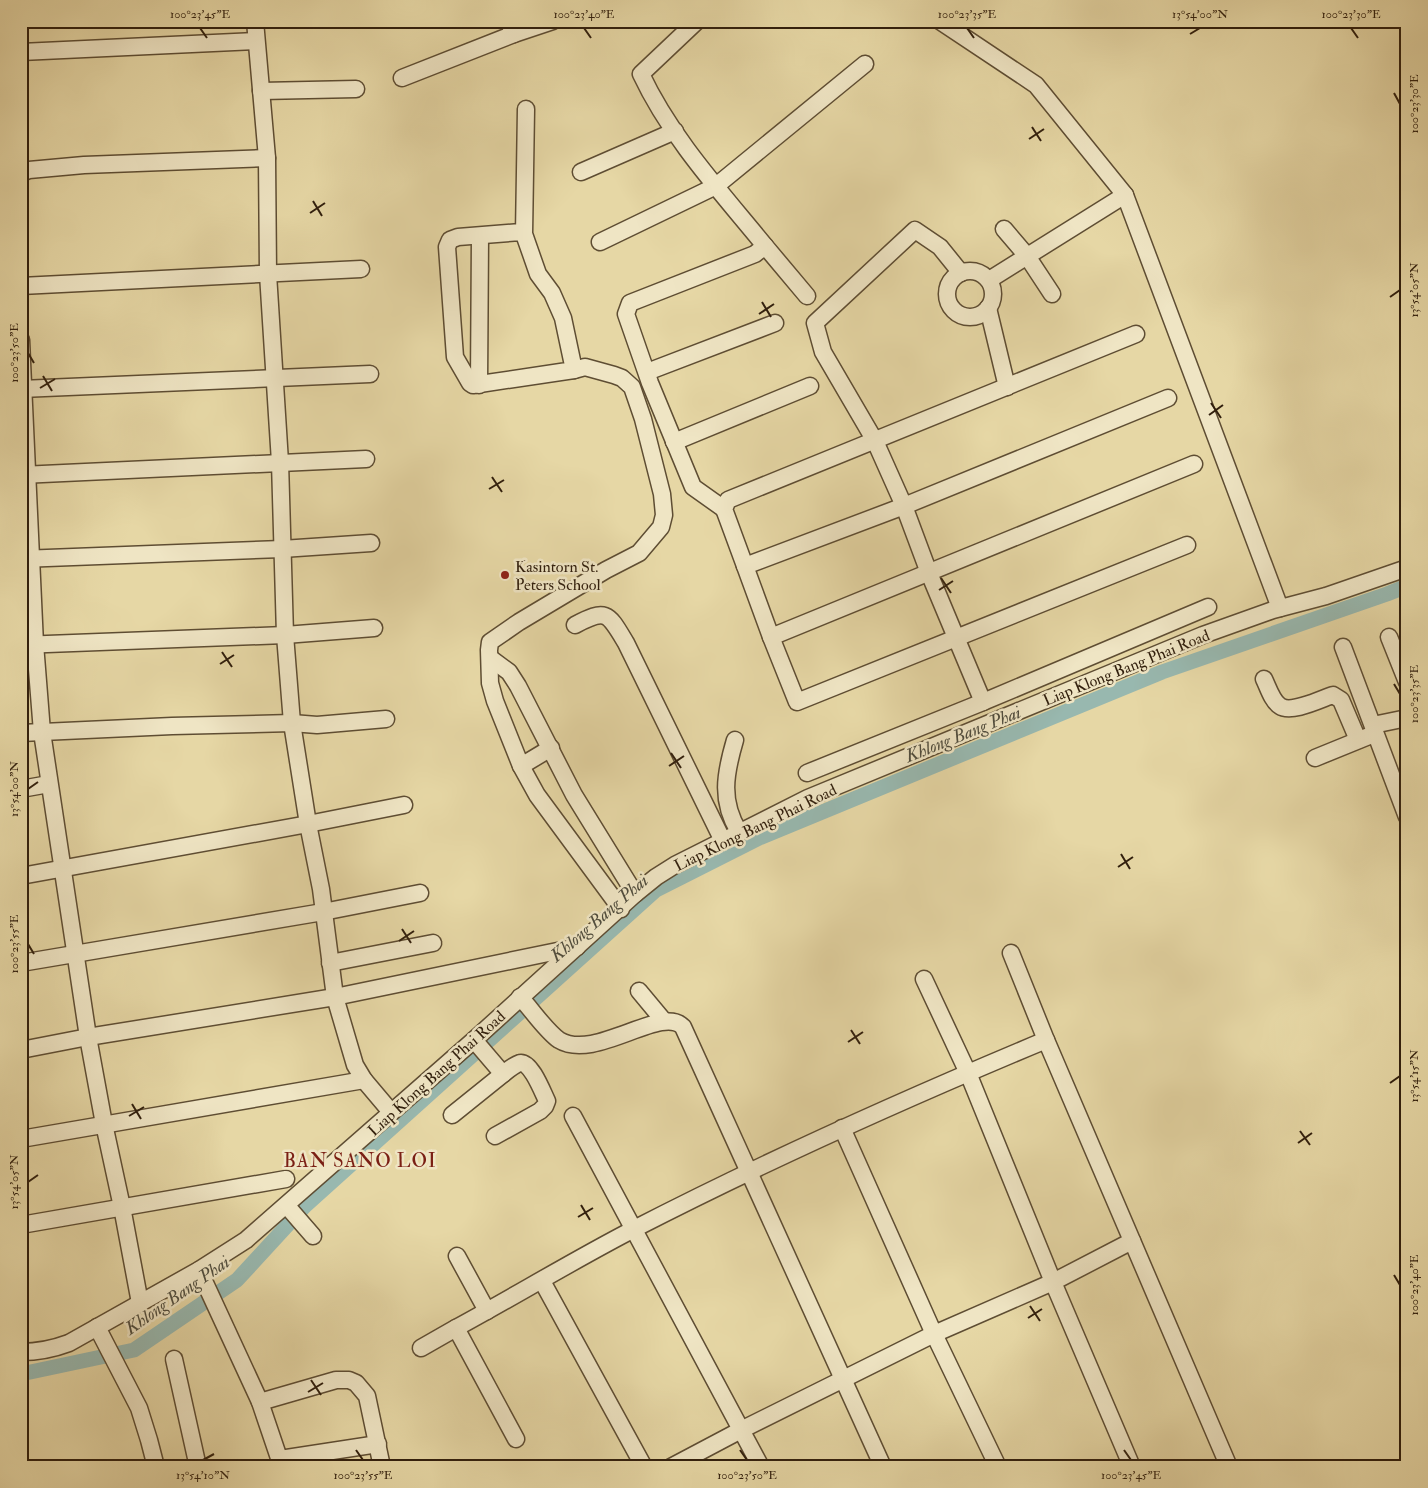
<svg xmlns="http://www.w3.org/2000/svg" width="1428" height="1488" font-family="'IM FELL Double Pica',serif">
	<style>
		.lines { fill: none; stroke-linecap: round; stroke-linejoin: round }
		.canal { stroke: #98b8af; stroke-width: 15 }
		.minor-casing { stroke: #5e4d33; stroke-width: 19 }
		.minor { stroke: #efe5c4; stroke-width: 16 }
		.ticks { fill: none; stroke: #311f0d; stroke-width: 2 }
		.poi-dot { fill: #8f2418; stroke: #efe5c4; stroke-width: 2 }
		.labels { text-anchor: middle; stroke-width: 5; stroke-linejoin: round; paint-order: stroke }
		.poi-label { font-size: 16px; fill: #311f0d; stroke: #efe5c4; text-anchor: start }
		.street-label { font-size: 16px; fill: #311f0d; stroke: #efe5c4 }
		.water-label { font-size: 18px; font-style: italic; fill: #504d3e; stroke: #efe5c4 }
		.quarter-label { font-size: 19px; letter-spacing: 1px; fill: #7a1f14; stroke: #efe5c4 }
		.neatline { fill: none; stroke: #311f0d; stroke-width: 2 }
		.ticks-label { font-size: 12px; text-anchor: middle; fill: #311f0d }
	</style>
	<rect width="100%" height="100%" fill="#e6d7a5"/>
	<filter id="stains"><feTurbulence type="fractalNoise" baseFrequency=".004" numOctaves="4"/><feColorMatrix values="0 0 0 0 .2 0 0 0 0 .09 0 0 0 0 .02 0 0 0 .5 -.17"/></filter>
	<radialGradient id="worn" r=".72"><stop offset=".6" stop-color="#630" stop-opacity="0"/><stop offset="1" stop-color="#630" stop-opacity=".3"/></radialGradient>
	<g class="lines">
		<path class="canal" d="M21,1374l113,-24 103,-70 68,-74 351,-316 103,-52 403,-166 225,-78 20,-8"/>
		<g class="minor-casing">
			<g id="minor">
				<path d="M255,21l12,137 1,116 12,188 5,173 7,88 16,101 13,65 14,108 20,68 9,15 27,32"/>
				<path d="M508,21l6,13 39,-13"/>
				<path d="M697,21l-56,53c30,64 80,118 124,172"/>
				<path d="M940,21l96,64 89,110 155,413"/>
				<path d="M21,52l235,-11"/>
				<path d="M402,78l112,-44"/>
				<path d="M261,91l95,-2"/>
				<path d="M581,172l94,-41"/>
				<path d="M21,173l8,-3 55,-5 183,-7"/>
				<path d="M1004,229l23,27 25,38"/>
				<path d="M524,234l-3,-2 -63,5 -8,3 -3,7 8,110 15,26 3,2 101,-15 -11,-52 -11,-25 -14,-19 -14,-40 2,-125"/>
				<path d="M600,242l116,-56 149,-122"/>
				<circle cx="970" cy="294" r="23"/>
				<path d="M961,273l-21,-26 -25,-17 -100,93 8,29 52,89 29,65 25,67 54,129 225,-95"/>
				<path d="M989,280l136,-85"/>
				<path d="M21,286l340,-17"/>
				<path d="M988,308l19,79"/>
				<path d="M21,340l14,304 7,88 46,305 16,87 18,83 18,96"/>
				<path d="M574,370l11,-3 29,8 8,3 10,9 11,32 19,75 2,21 -3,12 -22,26 -33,17 -87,52 -29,20 -1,8 1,33 5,18 26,65 16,29 84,114"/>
				<path d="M647,372l128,-49"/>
				<path d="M479,385l1,-149"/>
				<path d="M21,389l349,-15"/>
				<path d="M674,442l136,-56"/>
				<path d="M21,475l345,-16"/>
				<path d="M724,509l-31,-22 -43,-104 -24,-69 4,-11 125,-49 10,-8 42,50"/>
				<path d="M1187,545l-390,157 -26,-65 423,-173"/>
				<path d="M21,559l261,-10 89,-6"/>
				<path d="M745,566l-21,-57 4,-9 408,-166"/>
				<path d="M575,625c32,-17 33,-12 51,18l97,198"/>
				<path d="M771,637l-26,-71 159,-60 264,-108"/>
				<path d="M1389,637l18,45"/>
				<path d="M21,645l264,-10 89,-7"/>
				<path d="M1343,647l64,170"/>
				<path d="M490,658l19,14 9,14 56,109 61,99"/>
				<path d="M1264,679c4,8 8,22 16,27 11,8 41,-7 53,-11l8,5 17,40"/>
				<path d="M1373,725l34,-7"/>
				<path d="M21,733l151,-7 120,-3 25,2 69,-6"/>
				<path d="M735,740c-10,34 -15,61 4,92"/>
				<path d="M1315,758l54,-22"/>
				<path d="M521,766l30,-18"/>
				<path d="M807,773l176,-71"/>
				<path d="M21,789l28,-5"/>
				<path d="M21,876l287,-52 96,-19"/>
				<path d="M1011,953l35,87 183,427"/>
				<path d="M21,963l302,-51 97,-19"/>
				<path d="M330,963l103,-20"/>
				<path d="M924,979l44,94 85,209 79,185"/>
				<path d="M639,991l25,30"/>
				<path d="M520,997c12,13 26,34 39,43 36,22 103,-36 124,-13l200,440"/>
				<path d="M474,1040l29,34c5,-4 11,-9 17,-11 11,-2 23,30 27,38l-2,5 -5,5 -45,25"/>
				<path d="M21,1050l67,-13 247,-40 242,-50"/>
				<path d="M452,1115l51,-41"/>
				<path d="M573,1116l188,351"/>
				<path d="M842,1128l92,206 64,133"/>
				<path d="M21,1139l343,-59"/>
				<path d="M287,1206l26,30"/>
				<path d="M21,1225l265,-46"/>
				<path d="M457,1256l30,55"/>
				<path d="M199,1270l61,132 22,65"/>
				<path d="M542,1281l102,186"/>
				<path d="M97,1327l42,81 10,32 7,27"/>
				<path d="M421,1348l35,-20"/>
				<path d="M21,1352c17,0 32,-3 48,-9l130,-73 47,-30 228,-200 161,-146 21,-17 19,-12 133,-67 395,-163 70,-25 53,-14 81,-28"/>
				<path d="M174,1359l24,108"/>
				<path d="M260,1402l76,-22h13l7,3 11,13 15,71"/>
				<path d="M516,1439l-60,-111c59,-32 118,-68 178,-99 134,-69 273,-131 412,-189"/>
				<path d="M280,1459l98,-15"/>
				<path d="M671,1467l70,-37 193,-96 119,-52 79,-41"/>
			</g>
		</g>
		<use href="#minor" class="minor"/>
	</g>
	<path class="ticks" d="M200,28l7,10M584,28l7,10M967,28l7,10M1351,28l7,10M1190,34l10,-6M1394,93l6,11M1032,127l9,14M1029,139l15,-10M313,201l9,15M310,213l15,-10M1390,297l10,-7M762,302l9,15M759,314l15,-10M28,353l6,10M43,376l9,15M40,388l15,-9M1211,403l10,15M1209,415l14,-10M492,477l10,15M489,489l15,-9M941,578l10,15M939,590l14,-9M222,652l10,15M220,664l14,-9M1394,684l6,10M671,753l10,15M669,766l15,-10M28,789l10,-7M1121,854l9,15M1118,867l15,-10M402,929l9,14M399,941l15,-10M28,944l6,10M851,1030l9,14M848,1042l15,-10M1390,1083l10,-7M132,1104l9,15M129,1116l15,-9M1300,1131l10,14M1298,1143l14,-10M28,1182l10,-7M581,1205l9,15M578,1217l15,-9M1394,1275l6,10M1030,1306l10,15M1028,1318l14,-9M311,1380l10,15M308,1392l15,-9M356,1450l7,10M740,1450l7,10M1124,1450l7,10M203,1460l11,-6"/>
	<circle class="poi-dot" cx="505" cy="575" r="5"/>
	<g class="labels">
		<g class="poi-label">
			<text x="515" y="572">Kasintorn St.<tspan x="515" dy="18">Peters School</tspan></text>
		</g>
		<g class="street-label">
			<text transform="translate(1126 667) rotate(-22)" y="6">Liap Klong Bang Phai Road</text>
			<text transform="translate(755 827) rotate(-26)" y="6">Liap Klong Bang Phai Road</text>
			<text transform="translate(436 1073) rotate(-42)" y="6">Liap Klong Bang Phai Road</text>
		</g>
		<g class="water-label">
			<text transform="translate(963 734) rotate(-22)" y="6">Khlong Bang Phai</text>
			<text transform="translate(599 918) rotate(-41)" y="6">Khlong Bang Phai</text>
			<text transform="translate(177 1295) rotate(-35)" y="6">Khlong Bang Phai</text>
		</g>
		<g class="quarter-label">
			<text x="360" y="1167">BAN SANO LOI</text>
		</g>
	</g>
	<rect width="1428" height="1488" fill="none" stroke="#e6d7a5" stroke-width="55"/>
	<rect x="28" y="28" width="1372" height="1432" class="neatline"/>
	<g class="ticks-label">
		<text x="200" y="18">100°23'45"E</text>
		<text x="584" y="18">100°23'40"E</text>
		<text x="967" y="18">100°23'35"E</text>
		<text x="1200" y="18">13°54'00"N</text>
		<text x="1351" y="18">100°23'30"E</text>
		<text transform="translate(1414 104) rotate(-90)" y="4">100°23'30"E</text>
		<text transform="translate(1414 290) rotate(-90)" y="4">13°54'05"N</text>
		<text transform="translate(14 353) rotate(-90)" y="4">100°23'50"E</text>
		<text transform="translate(1414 694) rotate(-90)" y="4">100°23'35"E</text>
		<text transform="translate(14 789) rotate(-90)" y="4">13°54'00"N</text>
		<text transform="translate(14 944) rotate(-90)" y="4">100°23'55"E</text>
		<text transform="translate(1414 1076) rotate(-90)" y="4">13°54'15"N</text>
		<text transform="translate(14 1182) rotate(-90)" y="4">13°54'05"N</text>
		<text transform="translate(1414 1285) rotate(-90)" y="4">100°23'40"E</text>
		<text x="203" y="1479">13°54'10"N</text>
		<text x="363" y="1479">100°23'55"E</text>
		<text x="747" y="1479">100°23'50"E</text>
		<text x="1131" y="1479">100°23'45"E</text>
	</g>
	<rect width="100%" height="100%" filter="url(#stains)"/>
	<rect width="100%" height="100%" fill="url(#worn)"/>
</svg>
